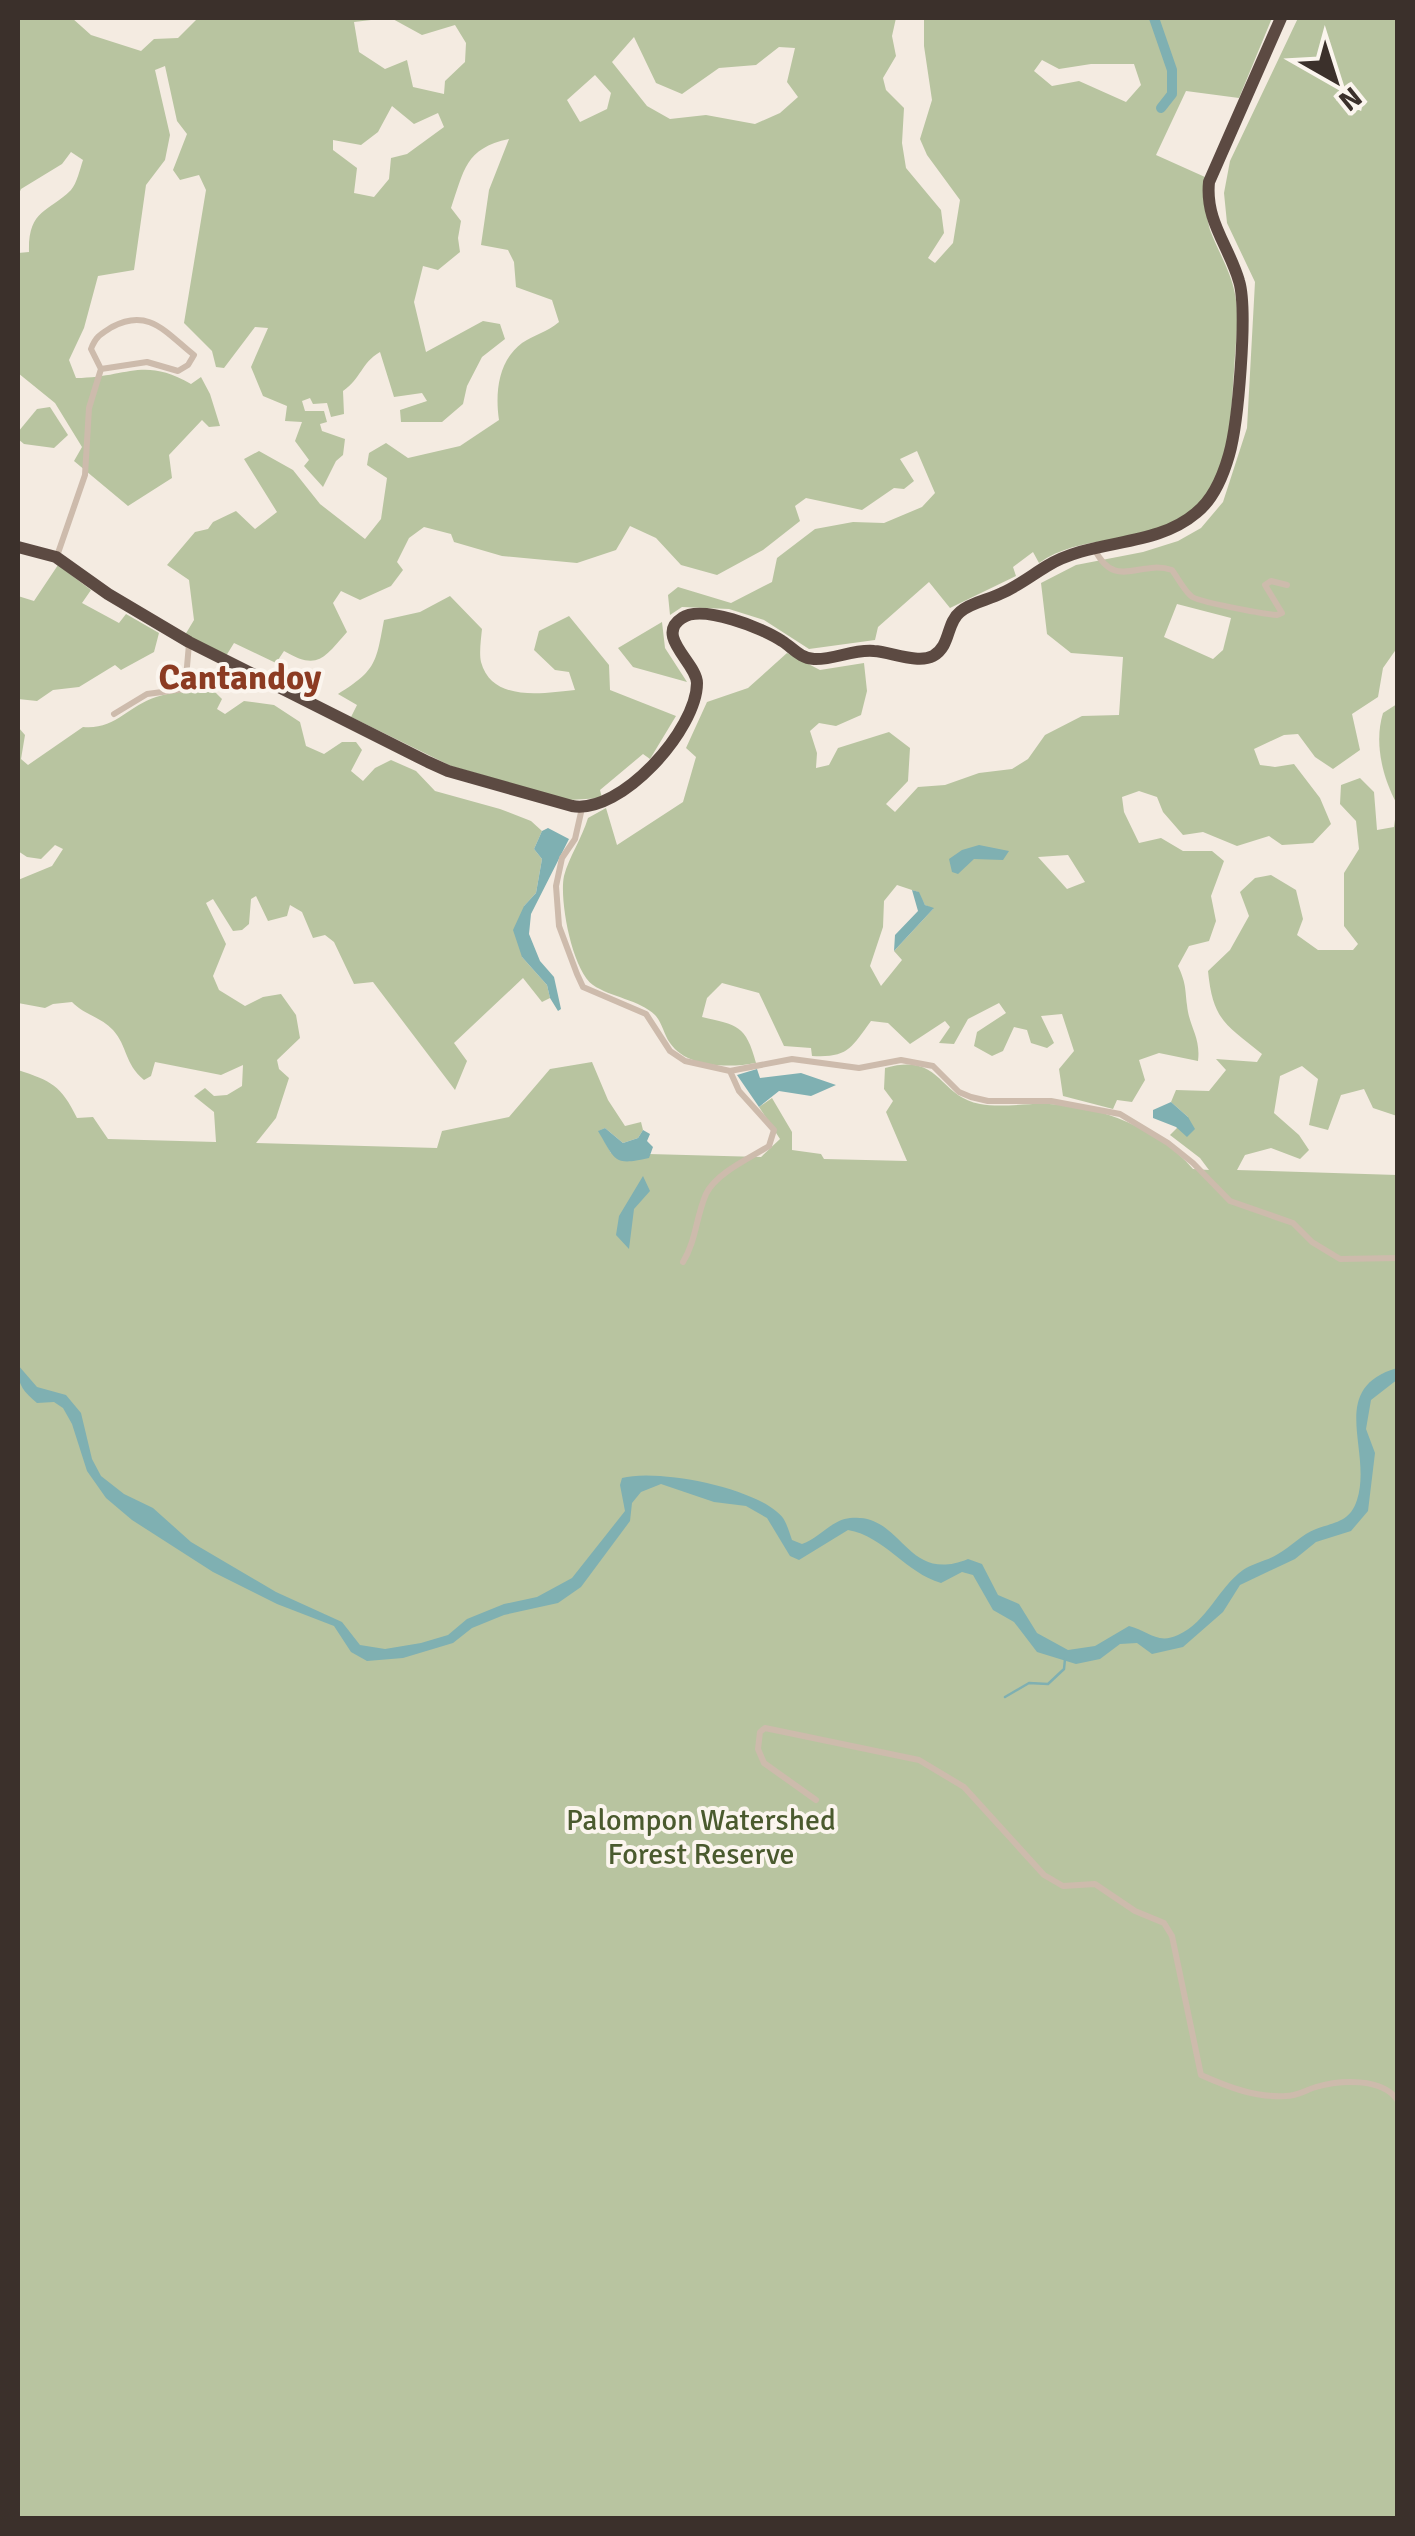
<svg xmlns="http://www.w3.org/2000/svg" width="1415" height="2536" font-family="Signika,sans-serif">
	<style>
		.green { fill: #b8c4a0; fill-rule: evenodd }
		.water { fill: #7fb0b2 }
		.lines { fill: none; stroke-linecap: round; stroke-linejoin: round }
		.stream { stroke: #7fb0b2; stroke-width: 2.5 }
		.river { stroke: #7fb0b2; stroke-width: 10 }
		.street { stroke: #cdbbac; stroke-width: 6 }
		.highway { stroke: #5c4a42; stroke-width: 12 }
		.labels { text-anchor: middle; stroke-width: 8; stroke-linejoin: round; paint-order: stroke }
		.park-label { font-size: 30px; fill: #4a5a2e; stroke: #fbf5ee }
		.quarter-label { font-size: 35px; font-weight: bold; fill: #8c3b22; stroke: #fbf5ee }
	</style>
	<rect width="100%" height="100%" fill="#f4ebe1"/>
	<g class="green">
		<path d="M18,18h54l19,17 50,16 13,-12 24,-1 18,-18 -1,-2h193l-34,4 5,30 26,17 22,-9 6,27 31,7 1,-13 20,-19 1,-19 -11,-18 -33,10 -31,-17h505l-4,18 4,20 -13,22 3,12 18,18 -2,35 4,25 35,42 3,23 -16,25 7,5 18,-20 7,-43 -33,-45 -7,-16 12,-39 -8,-54v-28h348l-33,80 -53,-7 -30,64 49,22c0,18 0,35 5,53 8,21 21,42 25,64 5,25 0,52 -1,77 -4,54 -3,119 -57,150 -43,24 -97,13 -138,42l-6,-11 -20,15 3,9 -66,32 -21,-26 -51,45 -3,13 -66,9 -45,-29 -35,-11 -47,-2 -12,8 -2,-20 10,-8 53,16 41,-21 5,-24 38,-29 38,-7 31,1 38,-16 13,-14 -18,-42 -17,8 14,22 -10,8 -10,-1 -32,22 -56,-12 -11,8 5,15 -37,29 -46,25 -36,-10 -25,-27 -26,-12 -14,24 -39,13 -75,-7 -48,-14 -3,-8 -27,-7 -15,11 -12,24 6,8 -12,16 -31,14 -19,-9 -8,12 14,29c-23,26 -29,39 -63,19l-8,12 -42,-20 -8,13 -41,-21 9,-15 -5,-40 -22,-15 28,-33 13,-3 5,-7 23,-11 19,18 22,-17 -33,-53 15,-8 34,19 27,34 45,35 16,-20 6,-41 -20,-13 2,-12 17,-10 22,15 52,-12 39,-26c-4,-27 -1,-59 23,-77 12,-8 25,-11 37,-21l-7,-22 -36,-13 -2,-25 -6,-12 -27,-5 8,-55 20,-51c-44,9 -45,32 -58,69l10,13 -3,17 2,14 -22,18 -15,-4 -9,36 12,50 57,-31 17,3 5,15 -23,18 -15,29 -4,18 -21,18h-41l-1,-12 27,-9 -5,-8 -28,4 -14,-45c-20,12 -18,26 -37,39l1,23 -13,3 -4,-14 -14,1 -3,-6 -8,3 3,10h19l3,11 -7,2 2,7 23,8 -2,16 -7,6 -13,26 -19,-21 5,-6 -14,-19 7,-19 -17,-1 2,-15 -24,-10 -12,-29 17,-39 -13,-1 -31,41 -8,-1 -4,-16 -28,-28 22,-133 -7,-15 -19,5 -7,-10 14,-36 -10,-13 -12,-55 -10,4 15,65 -5,25 -19,25 -12,85 -36,6 -14,52 -15,32 7,18c50,0 67,-22 115,6l10,-7 9,17 10,32 -11,1 -7,-7 -33,35 3,23 -44,28 -54,-45 8,-14 -27,-44 -37,-30v-120l11,-1c-1,-43 19,-39 42,-62 6,-7 9,-21 12,-30l-12,-8 -9,12 -41,25 -3,7zM634,37l22,46 26,11 37,-26 37,-3 23,-18 16,1 -8,34 11,15 -18,16 -25,11 -49,-9 -36,4 -23,-13 -35,-44zM1042,60l17,9 32,-5h43l7,21 -15,17 -47,-21 -27,5 -18,-15zM595,75l16,18 -4,16 -27,13 -13,-22zM392,106l22,18 24,-11 6,14 -37,27 -16,4 -2,21 -15,18 -20,-4 3,-25 -24,-18v-10l28,5 17,-13z"/>
		<path d="M1298,18h99v630l-14,20 -5,29 -26,17 8,36 -27,19 -18,-12 -17,-23 -14,1 -30,14 6,16 15,2 19,-3 26,34 11,26 -18,19 -31,2 -13,-9 -32,10 -34,-14 -20,3 -20,-23 -6,-15 -18,-6 -17,6 2,15 15,31 22,-5 22,13h29l12,10 -13,35 5,25 -7,20 -20,5 -11,20c8,17 7,22 9,39 2,22 14,32 11,56l-39,-8 -20,7 6,20 -13,22 -15,-2 -4,9 -50,-13 -4,-27 15,-18 -12,-37 -21,2 13,27 -7,5 -16,-5 -4,-13 -13,-3 -11,24 -11,5 -18,-10 3,-14 29,-19 -7,-10 -31,16 -14,25 -15,-1 11,-16 -5,-6 -35,23 -22,-21 -17,-2c-20,27 -23,37 -59,35l-1,-8 -27,-2 -25,-53 -37,-10 -15,15 -5,19c35,8 44,8 54,46 -27,5 -69,5 -86,-20 -6,-8 -8,-21 -15,-28 -15,-15 -45,-18 -62,-30 -21,-15 -34,-86 -29,-109 5,-19 18,-38 24,-58l18,-10 11,37 66,-43 13,-45 -10,-9 21,-46 41,-14 39,-35 33,17 44,-7 3,28 -6,24 -25,11 -17,-3 -9,8 7,22 -1,15 13,-3 9,-17 51,-16 21,16 -2,33 -22,23 9,8 23,-25 27,-2 34,-12 33,-4 16,-10 17,-24 37,-19 37,-1 4,-58 -52,-4 -24,-19 -6,-51 35,-18 67,-13 35,-11 23,-13 22,-26 24,-74 8,-146 -28,-59 -3,-30 6,-32zM1177,604l54,14 -8,32 -10,9 -49,-22zM1068,855l17,27 -18,7 -29,-32zM897,885l21,7 7,13 8,4 -39,42 8,9 -21,26 -11,-20 13,-39 1,-26z"/>
		<path d="M50,407l18,28 -14,13 -30,-4 -6,-5v-7l19,-23z"/>
		<path d="M58,565l33,25 -9,13 37,20 7,-9 33,19 -5,19 -33,18 -6,-5 -36,22 -26,3 -16,11 -19,-2v-103l16,5z"/>
		<path d="M450,596l32,33c-1,10 -3,24 -1,33 11,41 63,31 94,28l-6,-18 -14,-2 -21,-20 5,-19 30,-15 40,49 1,25 66,26 -26,43 -7,-5 -43,36 2,8 -33,2 -118,-34 -100,-49 6,-12 -19,-11c39,-24 38,-32 46,-74l36,-8z"/>
		<path d="M662,622l3,26 22,34 -54,-15 -15,-19z"/>
		<path d="M212,689l10,10 -5,10 8,5 19,-13 30,4 26,17 6,24 18,8 18,-12h14l6,8 -11,21 12,10 12,-13 16,-8 25,11 19,20 65,18 31,12 11,10 -8,18 8,10 -6,34 -12,13 -2,51 25,28 3,13 -8,4 -19,-24 -69,65 13,18 -12,29 -82,-108 -19,2 -20,-42 -9,-7 -12,3 -11,-26 -12,-7 -3,11 -19,5 -12,-25 -5,3 -2,25 -7,6 -9,1 -20,-32 -7,4 20,41 -13,32 6,14 26,16 18,-9 18,-3 15,21 4,23 -23,22 2,9 10,9 -13,40 -20,25 181,5 5,-17 67,-14 41,-48 42,-7 16,38 17,26 16,-4 2,8 -5,8 -15,5 -18,-15 -6,3 12,22 150,4 19,-18 -21,-32 13,-9 20,34v18l29,4 3,5 83,2 -21,-49 7,-11 -9,-12 1,-21c57,-16 52,28 95,36 21,4 47,-1 69,0 51,1 111,26 144,65l16,1 -9,-12 -30,-23 18,-18 -17,-15 5,-12 33,1 17,-21 -10,-11 41,3 5,-8c-35,-29 -49,-32 -54,-83l22,-21 19,-34 -9,-24 15,-14 16,-3 25,15 7,29 -6,16 21,15h35l5,-6 -14,-18v-53l15,-24 -3,-28 -16,-17 1,-19 19,-7 14,14 3,38 17,-3 3,-23v312l-24,-8 -9,-19 -23,6 -13,35 -19,-5 9,-46 -16,-13 -22,10 -6,37 25,22 10,15 -9,9 -29,-11 -26,7 -8,15 160,5v1343h-1379v-1448c33,11 43,15 59,48l16,-1 15,22 108,3 -2,-30 -20,-16 11,-8 9,8 13,-1 15,-9 1,-21 -22,10 -66,-13 -4,14 -7,4c-20,-17 -16,-33 -31,-50 -12,-13 -30,-16 -41,-28l-19,2 -8,4 -27,-5v-123l34,-14 11,-17 -8,-4 -14,14 -14,-2 -9,-6v-124l7,8 -4,24 7,6 55,-38c32,3 45,-21 73,-30 19,-6 37,-8 56,-8z"/>
		<path d="M1397,704v100c-15,-27 -23,-62 -14,-91z"/>
	</g>
	<g class="water">
		<path d="M548,828l21,11 -38,75 -2,20 11,27 14,16 7,32 -3,2 -8,-13 -3,-13 -25,-28 -9,-27 11,-24 12,-13 6,-34 -8,-10 8,-18z"/>
		<path d="M979,845l30,6 -6,9 -29,-1 -16,15 -6,-2 -3,-13 13,-9z"/>
		<path d="M912,890l7,2 6,13 9,3 -40,43 1,-16 23,-24z"/>
		<path d="M757,1069l3,9 41,-5 35,12 -25,11 -32,-5 -20,16 -22,-32z"/>
		<path d="M1171,1102l17,15 7,12 -8,8 -11,-10 -23,-9v-8z"/>
		<path d="M605,1128l18,15 15,-5 5,-8 7,4 -3,7 6,6 -4,11c-36,8 -33,3 -51,-27z"/>
		<path d="M643,1176l7,15 -16,18 -5,40 -13,-14 3,-19z"/>
		<path d="M18,1365l19,22 29,8 15,18 11,46 9,17 23,18 29,14 38,34 85,50 66,30 18,23 25,4 36,-6 27,-8 19,-16 37,-15 33,-7 35,-19 53,-67 -5,-26 2,-7c35,-10 138,10 161,40 4,6 7,16 9,22l10,4c18,-6 29,-24 48,-26 53,-6 55,67 118,41l14,5 16,31 21,9 18,29 31,17 27,-4 34,-20c18,4 28,19 49,9 29,-13 40,-47 65,-65 10,-7 24,-9 35,-16 13,-7 24,-20 38,-25 19,-7 34,-7 41,-29 16,-50 -31,-111 40,-132l1,11 -27,21 -5,29 9,24 -7,58 -17,20 -35,11 -21,17 -55,26 -17,27 -40,35 -31,7 -15,-11 -17,1 -20,15 -24,5 -39,-12 -23,-30 -21,-12 -20,-35 -11,-3 -21,11c-35,-10 -57,-47 -93,-53l-49,30 -9,-4 -23,-38 -21,-12 -32,-4 -53,-18 -20,8 -9,11 -2,18 -49,66 -23,16 -54,12 -32,13 -19,15 -50,15 -36,3 -16,-9 -17,-26 -57,-22 -64,-32 -81,-52 -26,-22 -19,-27 -15,-47 -9,-16 -9,-6 -17,1c-14,-12 -20,-19 -19,-38z"/>
	</g>
	<g class="lines">
		<path class="stream" d="M1005,1697l24,-14 19,1 16,-15 1,-10"/>
		<path class="river" d="M1154,18l18,52v24l-11,14"/>
		<g class="street">
			<path d="M1094,548c21,44 45,11 78,22 6,8 11,19 19,26 6,6 73,18 86,19l5,-2 -17,-28 6,-4 16,4"/>
			<path d="M57,556l28,-81 4,-67 12,-39 46,-7 31,9 10,-6 6,-10c-28,-22 -45,-48 -82,-28 -11,7 -16,9 -21,22l10,20"/>
			<path d="M114,714l33,-20 38,-5 4,-45"/>
			<path d="M582,808l-7,31 -13,19 -6,28 3,40 18,48 6,13 63,27 24,37 15,10 45,10 62,-12 67,9 42,-8 32,6 26,26 12,5 17,4h63l69,13 48,29 25,20 37,38 63,22 19,19 28,17 58,-1"/>
			<path d="M683,1262c13,-21 13,-45 23,-68 10,-21 44,-36 63,-48l5,-16 -35,-39 -9,-20"/>
			<path d="M816,1800l-52,-37 -6,-14 2,-17 5,-4 154,32 45,27 80,88 19,11 32,-2 40,27 29,12 8,13 29,139c27,12 55,23 85,21 11,0 20,-6 30,-9 23,-7 67,-10 82,14"/>
		</g>
		<path class="highway" d="M18,547l38,10 52,37 81,48 239,120 20,9 124,35c49,9 125,-77 125,-123 0,-20 -43,-47 -15,-65 20,-14 81,10 100,23 11,7 18,17 32,18 20,1 39,-10 60,-8 17,1 44,13 59,5 18,-10 13,-33 27,-44 11,-10 29,-12 42,-19 16,-7 30,-18 45,-27 46,-28 108,-18 149,-53 18,-14 27,-37 33,-58 9,-31 19,-145 10,-174 -10,-35 -34,-60 -30,-99l72,-164"/>
	</g>
	<g class="labels">
		<g class="park-label">
			<text x="701" y="1830">Palompon Watershed<tspan x="701" dy="34">Forest Reserve</tspan></text>
		</g>
		<g class="quarter-label">
			<text x="240" y="689">Cantandoy</text>
		</g>
	</g>
	<rect width="1415" height="2536" fill="none" stroke="#3b302b" stroke-width="40"/>
	<g transform="translate(1335 80) rotate(141)" stroke="#fbf5ee" stroke-width="8" paint-order="stroke">
	<path d="M0-8L18 38L0 25L-18 38Z" fill="#3b302b"/>
	<text y="-15" font-size="28" font-weight="bold" text-anchor="middle" fill="#3b302b">N</text>
	</g>
</svg>
